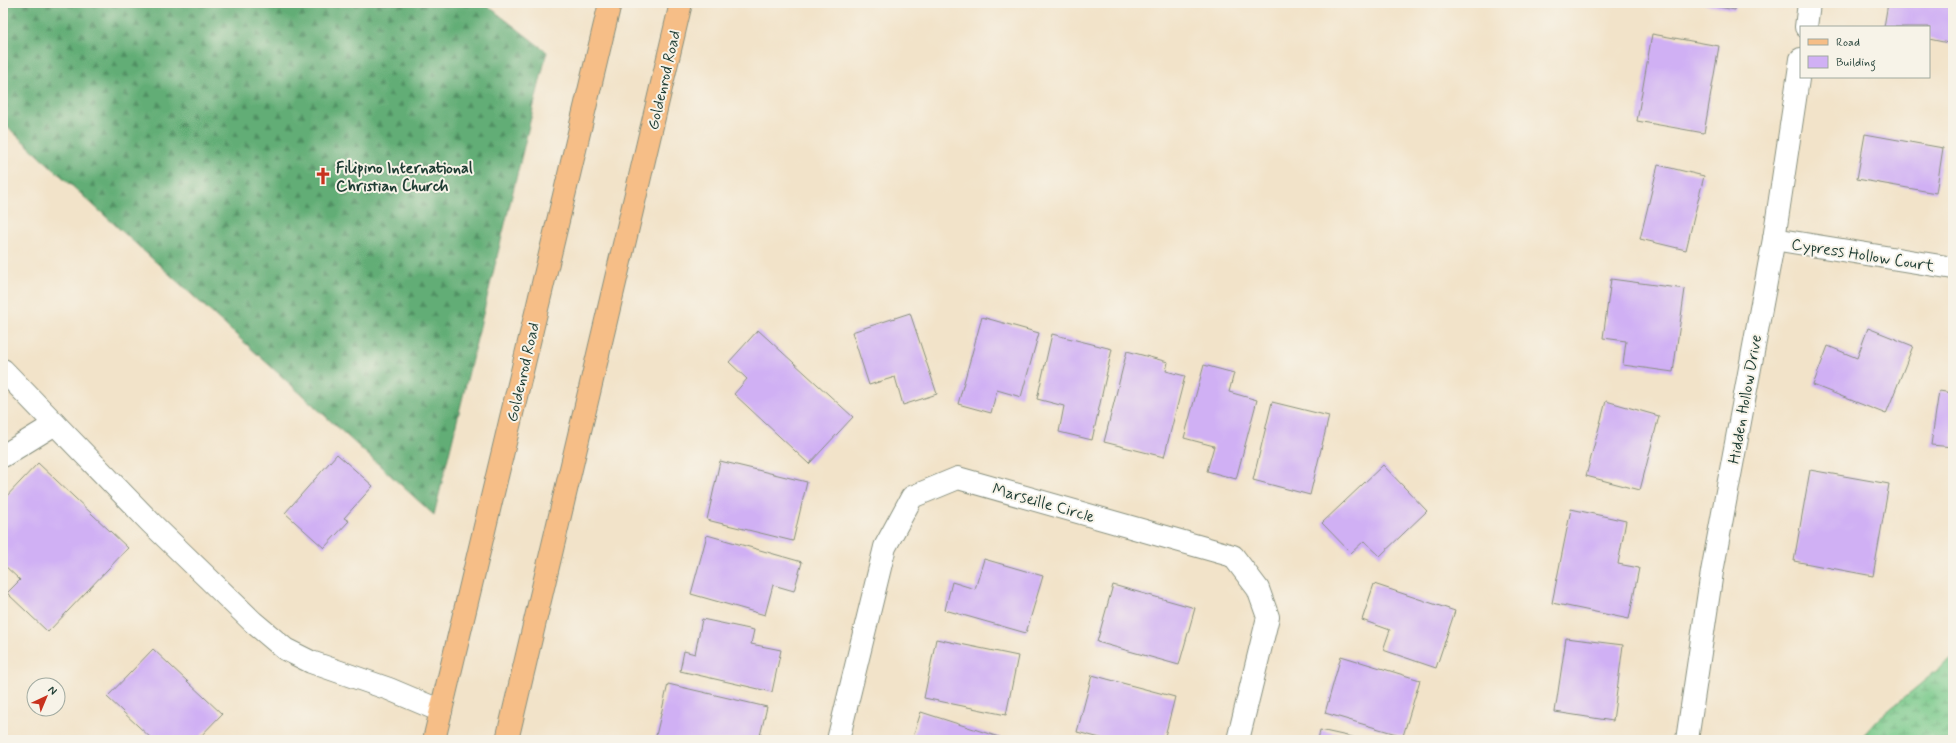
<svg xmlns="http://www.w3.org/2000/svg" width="1956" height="743" font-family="Mynerve,sans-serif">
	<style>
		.forest { fill: url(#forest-firs); stroke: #407555 }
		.wetland { fill: url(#wetland-marsh); stroke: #4c835f }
		.building { fill: #d0b0f4 }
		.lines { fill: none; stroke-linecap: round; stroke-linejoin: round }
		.minor-casing { stroke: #88907e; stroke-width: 24 }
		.major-casing { stroke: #88907e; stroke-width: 24 }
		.minor { stroke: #fff; stroke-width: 22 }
		.major { stroke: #f6be87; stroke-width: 22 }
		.labels { text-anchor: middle; stroke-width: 4; stroke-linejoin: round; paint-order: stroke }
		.street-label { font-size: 16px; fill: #1f3d34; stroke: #f7f3e8 }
		.poi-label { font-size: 16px; font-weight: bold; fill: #1f3d34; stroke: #f7f3e8; text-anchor: start }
	</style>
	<defs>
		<pattern id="forest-firs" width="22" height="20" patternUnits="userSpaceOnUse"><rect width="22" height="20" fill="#62ad76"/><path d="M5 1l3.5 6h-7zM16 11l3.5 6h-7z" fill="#508e62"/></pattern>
		<pattern id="wetland-marsh" width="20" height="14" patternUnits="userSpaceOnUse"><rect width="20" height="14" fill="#78c98a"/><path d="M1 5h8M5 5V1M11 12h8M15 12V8" fill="none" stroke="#62a472"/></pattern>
	</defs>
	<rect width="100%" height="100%" fill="#f7f3e8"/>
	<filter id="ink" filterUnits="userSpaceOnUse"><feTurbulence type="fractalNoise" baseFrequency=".025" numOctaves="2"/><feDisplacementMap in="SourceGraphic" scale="8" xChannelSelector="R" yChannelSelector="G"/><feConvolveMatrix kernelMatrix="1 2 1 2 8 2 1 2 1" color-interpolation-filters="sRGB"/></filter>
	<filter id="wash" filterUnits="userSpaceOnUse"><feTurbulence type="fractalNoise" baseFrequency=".012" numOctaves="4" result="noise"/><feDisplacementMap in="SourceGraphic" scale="16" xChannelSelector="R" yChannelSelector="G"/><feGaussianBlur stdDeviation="0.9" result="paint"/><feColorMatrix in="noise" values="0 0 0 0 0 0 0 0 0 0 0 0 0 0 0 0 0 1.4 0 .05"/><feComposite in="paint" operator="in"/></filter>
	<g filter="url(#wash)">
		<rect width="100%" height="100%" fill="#f2e3c9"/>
		<path class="forest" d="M3,3h481l63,49 -113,463 -431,-392z"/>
		<path class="wetland" d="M1953,657v83h-94l19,-21z"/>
		<g id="blocks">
			<g class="building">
				<path d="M1697,3h39l-1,7z"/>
				<path d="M1888,3h65v41l-24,-5v-12h-45z"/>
				<path d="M1652,34l67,12 -15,87 -67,-12z"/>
				<path d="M1865,134l78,14 -7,45 -79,-14z"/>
				<path d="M1658,165l46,11 -18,74 -46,-11z"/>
				<path d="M1611,279l74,10 -12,83 -50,-7 3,-24 -23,-3z"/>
				<path d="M910,313l27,81 -34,11 -8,-28 -26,8 -17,-53z"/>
				<path d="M982,317l57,16 -18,64 -24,-7 -6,23 -33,-9z"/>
				<path d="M1868,328l45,18 -27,68 -73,-29 15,-39 29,12z"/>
				<path d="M758,330l95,87 -44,47 -75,-70 13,-15 -18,-17z"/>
				<path d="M1052,334l60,15 -20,91 -33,-8 5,-26 -27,-7z"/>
				<path d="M1127,351l41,11 -2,9 19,5 -21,81 -60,-15z"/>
				<path d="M1204,365l30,8 -5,19 28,8 -21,79 -29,-8 7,-25 -30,-8z"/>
				<path d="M1939,391l14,2v54l-22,-2z"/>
				<path d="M1606,401l53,15 -19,74 -54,-14z"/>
				<path d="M1272,402l57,14 -19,79 -57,-15z"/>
				<path d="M337,454l36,32 -29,32 5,3 -25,27 -39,-35z"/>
				<path d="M720,461l87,21 -14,59 -86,-21z"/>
				<path d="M38,463l90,85 -80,84 -41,-39 13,-13 -17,-16v-64z"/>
				<path d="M1383,465l44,46 -47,45 -16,-15 -13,12 -29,-30z"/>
				<path d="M1810,470l79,14 -16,92 -79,-15z"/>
				<path d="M1571,509l55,12 -8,43 21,4 -10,51 -77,-16z"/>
				<path d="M707,535l95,27 -8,29 -21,-6 -8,30 -74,-21z"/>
				<path d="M984,559l59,17 -17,57 -81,-23 7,-28 23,7z"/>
				<path d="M1374,584l81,27 -19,57 -53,-18 7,-20 -28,-10z"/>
				<path d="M1113,585l82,23 -16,57 -82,-23z"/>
				<path d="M702,619l52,11 -3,14 30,6 -9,42 -92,-21 4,-20 11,3z"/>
				<path d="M1566,638l57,7 -10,76 -58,-9z"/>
				<path d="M936,639l82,17 -12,59 -82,-17z"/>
				<path d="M153,649l69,65 -25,26h-44l-46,-43z"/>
				<path d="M1341,656l79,24 -17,56 -78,-23z"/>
				<path d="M1092,675l83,22 -11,43h-56l-31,-8z"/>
				<path d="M668,684l99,23 -8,33h-104z"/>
				<path d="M921,712l81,26v2h-90z"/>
				<path d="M1320,730l41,9v1h-43z"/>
			</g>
		</g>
	</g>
	<g filter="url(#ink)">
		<use href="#blocks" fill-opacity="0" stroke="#88907e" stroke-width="1"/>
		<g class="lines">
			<g class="minor-casing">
				<g id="minor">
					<path d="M1806,27l3,-24"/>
					<path d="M1774,239l179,29"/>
					<path d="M3,370l148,153 102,99 32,27 26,13 78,27 52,22"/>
					<path d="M3,456l52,-32"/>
					<path d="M838,740l47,-193 27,-50 46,-19 275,78 25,33 10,28 -30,123"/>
					<path d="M1687,740l25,-168 62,-333 27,-180"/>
				</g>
			</g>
			<g class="major-casing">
				<g id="major">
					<path d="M434,740l176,-737"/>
					<path d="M507,740l174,-737"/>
				</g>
			</g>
			<use href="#minor" class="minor"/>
			<use href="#major" class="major"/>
		</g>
	</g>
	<defs>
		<g id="church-bare" transform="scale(1.38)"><path d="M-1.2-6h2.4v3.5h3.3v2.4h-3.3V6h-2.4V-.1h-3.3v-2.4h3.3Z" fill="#c8321e" stroke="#f7f3e8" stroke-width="2.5" paint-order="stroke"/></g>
	</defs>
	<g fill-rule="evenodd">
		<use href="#church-bare" x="323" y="176"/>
	</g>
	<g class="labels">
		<g class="street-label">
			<text transform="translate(663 80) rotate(-77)" y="6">Goldenrod Road</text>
			<text transform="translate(1863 254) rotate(9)" y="6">Cypress Hollow Court</text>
			<text transform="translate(522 372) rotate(-77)" y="6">Goldenrod Road</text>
			<text transform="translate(1744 399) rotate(-80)" y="6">Hidden Hollow Drive</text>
			<text transform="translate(1044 502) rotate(16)" y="6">Marseille Circle</text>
		</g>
		<g class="poi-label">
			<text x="336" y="173">Filipino International<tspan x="336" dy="18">Christian Church</tspan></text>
		</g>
	</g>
	<rect width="1956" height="743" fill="none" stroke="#f7f3e8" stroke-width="16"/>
	<rect x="1800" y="26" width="130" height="52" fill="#f7f3e8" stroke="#a1aaa0"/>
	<rect x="1808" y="39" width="20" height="6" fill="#f6be87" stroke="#a1aaa0"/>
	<text x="1836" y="46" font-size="12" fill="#1f3d34">Road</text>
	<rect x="1808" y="56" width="20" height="12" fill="#d0b0f4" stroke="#a1aaa0"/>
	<text x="1836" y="66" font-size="12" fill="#1f3d34">Building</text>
	<g transform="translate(46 697) rotate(44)"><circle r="19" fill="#f7f3e8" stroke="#a1aaa0"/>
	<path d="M0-3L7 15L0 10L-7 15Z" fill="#c8321e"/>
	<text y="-6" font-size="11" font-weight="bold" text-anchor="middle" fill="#1f3d34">N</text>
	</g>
</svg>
